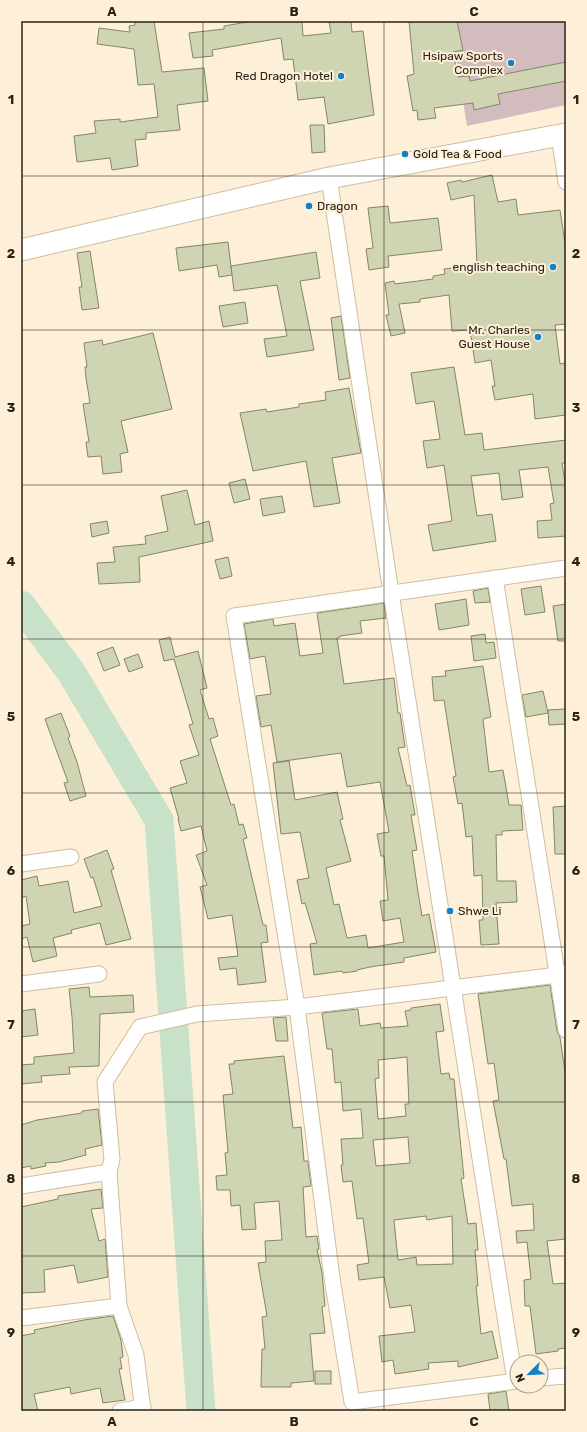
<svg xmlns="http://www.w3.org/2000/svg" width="587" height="1432" font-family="Rubik,sans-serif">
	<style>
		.green { fill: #d3bcbd }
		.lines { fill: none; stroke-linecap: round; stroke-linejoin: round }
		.river { stroke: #c8e1c9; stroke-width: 29 }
		.building { fill: #cfd4b3; stroke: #838668; fill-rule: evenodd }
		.minor-casing { stroke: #cebda0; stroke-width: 17 }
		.secondary-casing { stroke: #cebda0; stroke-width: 23 }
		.minor { stroke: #fff; stroke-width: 15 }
		.secondary { stroke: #fff; stroke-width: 21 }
		.grid { fill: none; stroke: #282217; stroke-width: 1; stroke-opacity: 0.55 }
		.poi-dot { fill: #0e83cb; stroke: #fef0d8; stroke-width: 1.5 }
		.labels { text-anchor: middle; stroke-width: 4; stroke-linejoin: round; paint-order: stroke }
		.poi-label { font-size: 12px; fill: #282217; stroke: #fef0d8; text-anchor: end }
		.neatline { fill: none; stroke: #282217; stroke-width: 1.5 }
		.grid-label { font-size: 13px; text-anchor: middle; font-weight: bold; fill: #282217 }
	</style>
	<rect width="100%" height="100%" fill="#fef0d8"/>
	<path class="green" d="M450,21h116v84l-99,21z"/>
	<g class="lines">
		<path class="river" d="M21,605l50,67 88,148 42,591"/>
	</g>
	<g class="building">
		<path d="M135,21h19l8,51 42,-4 4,33 -31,4 3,25 -34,3v6l-11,1 3,26 -26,4 -2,-12 -33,4 -3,-26 22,-3 -2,-12 26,-2v3l38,-5 -4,-33 -16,1 -4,-36 -37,-5 2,-16 31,4 -1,-6 6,-1z"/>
		<path d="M253,21h49l1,15 28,-3 -2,-12h22l1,11 11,-1 11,84 -46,9 -4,-27 -26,3 -5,-41 -9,1 -3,-22 -69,12 1,6 -20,2 -4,-25 35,-4v-3z"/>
		<path d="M409,21h48l6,29 -10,2 5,25 11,-1 1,5 96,-19v19l-68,13 2,10 -26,6 -1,-7 -39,5 2,10 -18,2 -1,-10 -4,1 -6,-35 7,-2z"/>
		<path d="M310,125h14l1,27 -13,1z"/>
		<path d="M492,175l6,27 18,-3 2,16 42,-5 6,40v74l-11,1 5,39 5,-1 1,7v45l-31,4 -2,-25 -38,6 -3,-14h3l-4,-26 -16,3 -5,-33 -18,1 -3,-36 -29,4v3l-21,2 6,29 -14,3 -5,-21h3l-4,-32 9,-2 1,3 38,-5v-3l12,-2 -1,-5 33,-4 -3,-70 -23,5 -4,-17 14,-3 1,2z"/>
		<path d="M388,206l2,17 48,-5 4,32 -54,6 1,11 -20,3 -3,-21 7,-1 -5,-40z"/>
		<path d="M228,242l4,33 -13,2 -2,-12 -38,6 -3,-23z"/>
		<path d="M90,251l9,57 -17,2 -3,-23h3l-5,-34z"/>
		<path d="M316,252l4,26 -20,3 14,69 -47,7 -3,-18 23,-3 -10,-51 -43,6 -3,-25z"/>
		<path d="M245,302l3,21 -25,4 -4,-21z"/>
		<path d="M341,316l9,62 -11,2 -8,-62z"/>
		<path d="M153,333l19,76 -51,12 7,31 -8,2 2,18 -19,2 -2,-18 -13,1 -2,-15h3l-6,-38 7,-1 -4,-25 -1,-11h2l-3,-24 18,-3 1,5z"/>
		<path d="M454,367l11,68 17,-2 2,17 82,-10v23h-4l4,26v47l-28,2 -1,-17 15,-1 -2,-16 4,-1 -6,-36 -29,3 4,27 -21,3 -3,-27 -28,3 6,40 15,-2 4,27 -63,10 -5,-26 24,-4 -8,-56 -17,3 -4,-27 17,-2 -6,-38 -18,3 -5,-31z"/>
		<path d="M349,388l12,65 -29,5 8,45 -26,4 -8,-46 -53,10 -13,-58 26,-4 1,3 32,-5v-3l27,-4 -1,-8z"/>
		<path d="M245,479l5,20 -16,4 -5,-20z"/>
		<path d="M187,490l8,35 14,-4 4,20 -74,16 1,25 -41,2 -2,-21 18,-1 -2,-15 33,-3 -1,-8 23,-5 -7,-35z"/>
		<path d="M282,496l3,16 -22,4 -3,-17z"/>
		<path d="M107,521l2,12 -17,4 -2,-13z"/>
		<path d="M228,557l4,19 -12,3 -5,-19z"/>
		<path d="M541,586l4,26 -20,3 -4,-26z"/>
		<path d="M488,588l2,14 -15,1 -2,-12z"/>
		<path d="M466,599l3,26 -30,5 -4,-26z"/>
		<path d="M384,603l2,15 -26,3 2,12 -22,3v1l-3,1 7,46 50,-6 4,35h2l5,34 -7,1 9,38 3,-1 5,30h-4l6,35 -5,1 6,41 4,24 7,-2 7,38 -32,6v4l-34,5 -13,3v1l-14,2 -1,-2 -28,4 -4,-31 7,-1 -12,-40 -3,1 -5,-24 12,-2 -9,-46 -19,2 -8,-71 16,-2 6,39 42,-8 6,27 -3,1 11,41 -25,7 8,37 5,-1 8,34 19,-3 2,13 36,-6 -4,-24 -17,3 -3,-20 8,-1 -4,-44h-3l-4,-22 12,-2 -9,-50 -33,5 -6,-34 -64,9 -6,-37 -10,2 -5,-31 15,-2 -6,-38 -15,3 -6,-35 29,-5 1,7 21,-3 5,33 23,-3 -6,-40z"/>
		<path d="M566,604v37h-8l-5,-35z"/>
		<path d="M485,634l1,9 8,-1 2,16 -22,3 -3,-25z"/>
		<path d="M170,637l5,20 23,-6 9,37 -7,2 9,29 4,-1 5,18 -8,3 21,66 3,-1 5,21 4,-1 4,14 -4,1 20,86h3l2,17 -7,1 5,39 -28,3 -2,-17 -16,2 -2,-12 20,-2 -6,-41 -24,4 -8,-32 7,-2 -11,-30 11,-4 -6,-25 -20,5 -3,-12h1l-9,-31 17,-5 -7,-22 19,-6 -10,-30 4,-1 -19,-65 -10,2 -5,-21z"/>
		<path d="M113,647l7,18 -16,6 -7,-18z"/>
		<path d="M138,654l5,13 -14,5 -5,-13z"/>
		<path d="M483,666l8,51 -8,2 6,53 14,-2 6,35h12l2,25 -21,1v4h-6l1,46h19l1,21 -21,1 3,41 -18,1 -2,-25h4l-1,-45 -8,1 -2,-40 -6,1 -4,-34 -4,1 -5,-27 3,-1 -12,-76 -10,1 -2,-24 14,-1 -1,-5z"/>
		<path d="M543,691l5,22 -22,4 -4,-22z"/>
		<path d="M566,709v15l-17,1 -1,-15z"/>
		<path d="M61,713l9,23 -2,2 9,24 9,34 -16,5 -6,-18 4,-1 -23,-63z"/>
		<path d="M566,806v48h-11l-2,-47z"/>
		<path d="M107,850l7,19 -3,1 20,69 -25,6 -6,-22 -29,7 1,3 -19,5 4,18 -24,6 -6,-25 -6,2v-13l9,-2 -4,-28 -5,2v-18l16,-4 2,10 29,-5 6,32 28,-7 -9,-29 -2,1 -7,-19z"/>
		<path d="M550,985l7,46 3,6 6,42v160l-19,2 6,43 13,-1v65l-8,1v2l-22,3 -6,-48h-5l-1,-26 7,-1 -4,-37 -10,1 -1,-12 18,-1 -1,-26 -21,2 -6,-47h-2l-11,-58 6,-1 -5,-37 -6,1 -10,-70z"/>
		<path d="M89,987l1,10 43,-2 1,17 -34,2 -1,52 -30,1 1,7 -29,2 1,6 -21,2v-19l13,-1v-7l40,-4 -2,-36 -3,-28z"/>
		<path d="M440,1004l4,27 -8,1 5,42 8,-1 1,6h4l10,99 -3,1 7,45 8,-1 2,27h-3l3,36h-2l5,48 11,-3 6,27 -40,9v-6l-30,2 1,6 -34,5 -2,-14 -11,2 -3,-26 36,-4 -4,-27 -21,3 -6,-31 -25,3 -2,-15 12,-2 -6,-45 -6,1 -5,-38 -9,1 -2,-17h2l-2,-26 22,-1 -2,-29 -18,2 -2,-29 -6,1 -3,-34h-5l-5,-36 36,-4 2,17 20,-3 1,5 27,-2 -3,-15 6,-1v-2zM407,1057l2,47h-4l1,12 -28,3 -3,-40 4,-1 -1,-18zM408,1137l2,26 -34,3 -3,-26zM426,1216l1,4 25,-4 1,48 -36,1 -1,-8 -18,3 -4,-40z"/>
		<path d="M35,1009l3,26 -17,2v-26z"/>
		<path d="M286,1017l2,24h-12l-3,-23z"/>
		<path d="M284,1056l9,72 8,-1 3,34h4l3,25 -8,1 3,50 11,-1 2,13h-2l5,24 3,33 -3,1 3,26 -15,1 4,47 -23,2v4h-30l1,-38h3l-3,-32 5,-1 -9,-53 8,-1 -1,-21 17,-1 -3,-39 -25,2 2,26 -14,1 -2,-25 -9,1 -1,-16h-13l-1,-14 11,-1 -2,-22 3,-1 -5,-57 10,-1 -4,-30h5v-3z"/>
		<path d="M98,1109l4,36 -17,4 1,6 -27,7 -14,1 1,3 -15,3v-3l-10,2v-43l16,-5 45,-7v-2z"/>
		<path d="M101,1189l2,19 -12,1 8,32 6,-2 3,38 -30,6 -4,-18 -30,5 1,22 -24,1v-86l37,-8v-3z"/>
		<path d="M113,1316l8,24 2,17 -3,1 2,11h-3l6,31 -22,3 -3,-15 -29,6 -1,-7 -36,7 4,17h-17v-75l14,-3 -1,-3 50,-10z"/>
		<rect x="315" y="1371" width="16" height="13"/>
		<path d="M506,1391l3,20h-19l-2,-17z"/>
	</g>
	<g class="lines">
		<g class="minor-casing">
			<g id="minor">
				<path d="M559,135l7,47"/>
				<path d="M329,178l62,415 124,788"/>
				<path d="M495,578l71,452"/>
				<path d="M21,864l50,-7"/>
				<path d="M21,984l78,-10"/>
				<path d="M21,1186l88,-14"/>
				<path d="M21,1318l98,-12"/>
				<path d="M541,1378l25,-2"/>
				<path d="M517,1381l-165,21 -20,-124 -35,-271 -63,-391 332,-48"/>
				<path d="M120,1411l23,-4"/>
				<path d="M143,1411l-7,-56 -17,-49 -10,-134 3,-13 -7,-77 35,-55 57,-13 100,-7 269,-33"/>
			</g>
		</g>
		<g class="secondary-casing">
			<path id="secondary" d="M21,250l308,-72 237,-44"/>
		</g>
		<use href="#minor" class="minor"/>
		<use href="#secondary" class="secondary"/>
	</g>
	<path class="grid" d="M203,21v1390M384,21v1390M21,176h545M21,330h545M21,485h545M21,639h545M21,793h545M21,947h545M21,1102h545M21,1256h545"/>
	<g class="poi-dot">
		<circle cx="511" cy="63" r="4"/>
		<circle cx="341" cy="76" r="4"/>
		<circle cx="405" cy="154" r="4"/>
		<circle cx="309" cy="206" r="4"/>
		<circle cx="553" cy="267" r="4"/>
		<circle cx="538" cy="337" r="4"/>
		<circle cx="450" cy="911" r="4"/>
	</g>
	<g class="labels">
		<g class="poi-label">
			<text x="503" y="60">Hsipaw Sports<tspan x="503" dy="14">Complex</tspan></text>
			<text x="333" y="80">Red Dragon Hotel</text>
			<text x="413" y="158" text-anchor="start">Gold Tea &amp; Food</text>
			<text x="317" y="210" text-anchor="start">Dragon</text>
			<text x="545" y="271">english teaching</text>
			<text x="530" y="334">Mr. Charles<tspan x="530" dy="14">Guest House</tspan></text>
			<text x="458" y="915" text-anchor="start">Shwe Li</text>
		</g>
	</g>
	<rect width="587" height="1432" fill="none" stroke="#fef0d8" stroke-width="44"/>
	<g transform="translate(529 1374) rotate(246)"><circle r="19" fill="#fef0d8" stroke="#a89e8b"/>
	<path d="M0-3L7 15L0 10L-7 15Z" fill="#0e83cb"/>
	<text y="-6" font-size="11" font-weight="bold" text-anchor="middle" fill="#282217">N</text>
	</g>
	<rect x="22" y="22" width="543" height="1388" class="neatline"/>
	<g class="grid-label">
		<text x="112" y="16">A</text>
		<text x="294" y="16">B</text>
		<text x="474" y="16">C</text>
		<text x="11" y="104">1</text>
		<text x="576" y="104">1</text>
		<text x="11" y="258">2</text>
		<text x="576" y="258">2</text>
		<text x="11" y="412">3</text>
		<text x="576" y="412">3</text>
		<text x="11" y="566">4</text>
		<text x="576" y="566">4</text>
		<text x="11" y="721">5</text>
		<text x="576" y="721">5</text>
		<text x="11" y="875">6</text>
		<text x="576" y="875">6</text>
		<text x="11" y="1029">7</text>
		<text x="576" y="1029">7</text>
		<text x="11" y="1183">8</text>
		<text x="576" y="1183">8</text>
		<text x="11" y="1337">9</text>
		<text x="576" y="1337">9</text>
		<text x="112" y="1426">A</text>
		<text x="294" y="1426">B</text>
		<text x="474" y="1426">C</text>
	</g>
</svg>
